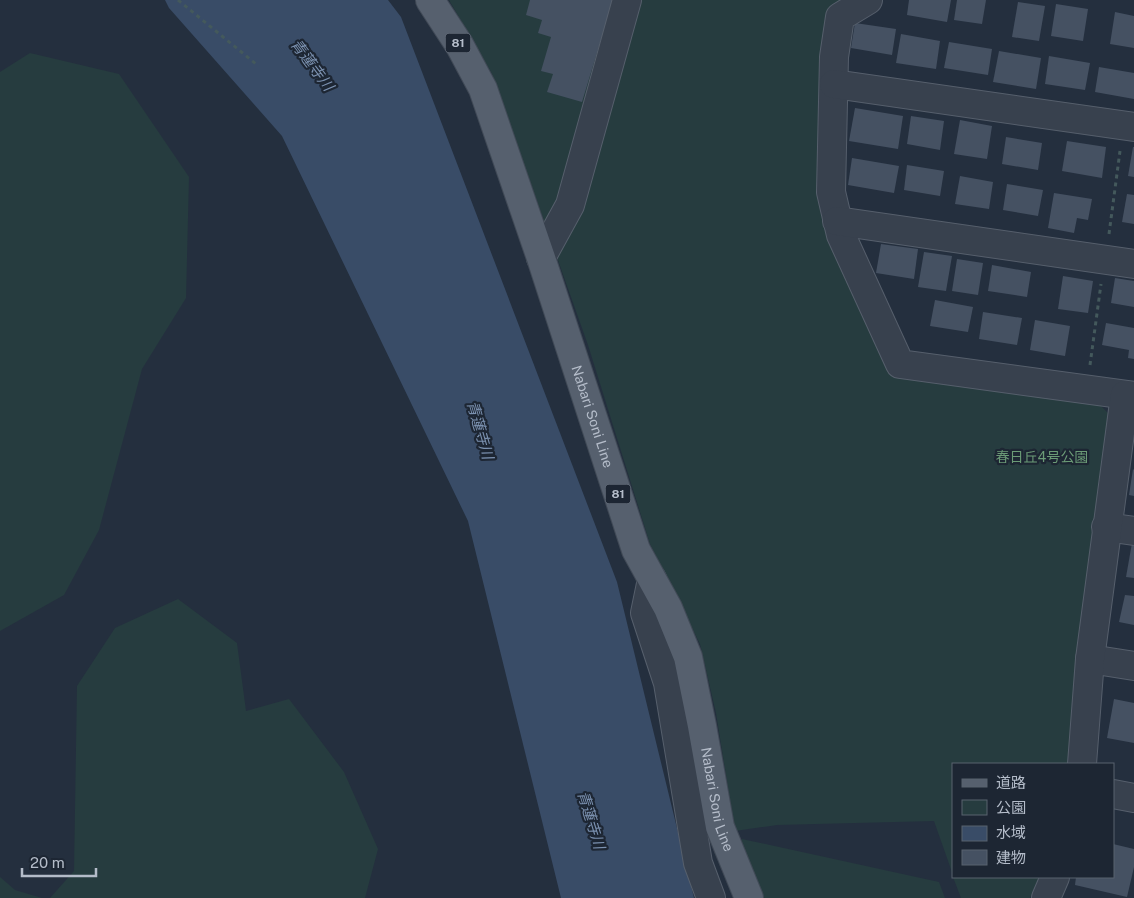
<svg xmlns="http://www.w3.org/2000/svg" width="1134" height="898" font-family="'Public Sans','Noto Sans JP',sans-serif">
	<style>
		.green { fill: #263c3f }
		.water { fill: #394c67 }
		.building { fill: #455162 }
		.lines { fill: none; stroke-linecap: round; stroke-linejoin: round }
		.minor-casing { stroke: #565f6c; stroke-width: 30 }
		.primary-casing { stroke: #414a57; stroke-width: 30 }
		.path { stroke: #44595c; stroke-width: 3; stroke-dasharray: 4 4; stroke-linecap: butt }
		.minor { stroke: #38414e; stroke-width: 28 }
		.primary { stroke: #56606e; stroke-width: 28 }
		.labels { text-anchor: middle; stroke-width: 4.5; stroke-linejoin: round; paint-order: stroke }
		.shield { fill: #1d2633; stroke: #878f9c; stroke-width: 1 }
		.shield-label { font-size: 12px; font-weight: bold; fill: #b4bcc9 }
		.street-label { font-size: 14px; fill: #b4bcc9; stroke: #1d2633 }
		.park-label { font-size: 14px; fill: #6b9a76; stroke: #1d2633 }
		.water-label { font-size: 15px; font-style: italic; fill: #7c92b1; stroke: #1d2633 }
	</style>
	<rect width="100%" height="100%" fill="#242f3e"/>
	<g class="green">
		<path d="M449,0h396l-18,11 -5,43 -1,141 5,39 63,137 210,33 12,12 -20,132 -23,216h-115v111l-19,-54 -157,4 -42,6 -19,-118 -16,-69 -50,-100 -62,-199 -96,-271z"/>
		<path d="M30,53l89,21 70,103 -3,121 -44,71 -43,161 -35,65 -64,36v-559z"/>
		<path d="M178,599l59,44 9,68 43,-12 55,73 34,77 -13,49h-315l24,-27 3,-185 38,-58z"/>
		<path d="M742,839l197,43 6,16h-203z"/>
		<path d="M0,877l15,13 27,8h-42z"/>
		<path d="M953,877h86l-9,21h-69z"/>
	</g>
	<path class="water" d="M165,0h223l13,17 216,565 77,316h-133l-93,-377 -186,-385 -113,-128z"/>
	<g class="building">
		<path d="M530,0h83l-31,102 -35,-10 6,-18 -12,-3 10,-34 -13,-4 4,-13 -16,-5z"/>
		<path d="M909,0h42l-4,22 -40,-7z"/>
		<path d="M957,0h29l-4,24 -28,-4z"/>
		<path d="M1018,2l27,4 -6,35 -27,-4z"/>
		<path d="M1056,4l32,5 -5,32 -32,-5z"/>
		<path d="M1115,12l19,4v32l-24,-4z"/>
		<path d="M855,23l41,6 -4,26 -41,-7z"/>
		<path d="M901,34l39,7 -4,28 -40,-6z"/>
		<path d="M949,42l43,7 -4,26 -44,-7z"/>
		<path d="M999,51l42,7 -5,31 -43,-7z"/>
		<path d="M1049,56l41,7 -5,27 -40,-6z"/>
		<path d="M1099,67l35,6v26l-39,-7z"/>
		<path d="M855,108l48,8 -5,33 -49,-8z"/>
		<path d="M911,116l33,5 -4,29 -33,-6z"/>
		<path d="M960,120l32,6 -5,33 -33,-5z"/>
		<path d="M1006,137l36,6 -4,27 -36,-6z"/>
		<path d="M1067,141l39,6 -4,31 -40,-7z"/>
		<path d="M1133,147h1v30l-6,-1z"/>
		<path d="M852,158l47,8 -5,27 -46,-8z"/>
		<path d="M907,165l37,6 -4,25 -36,-6z"/>
		<path d="M960,176l33,6 -4,27 -34,-5z"/>
		<path d="M1007,184l36,6 -5,26 -35,-6z"/>
		<path d="M1054,193l38,6 -4,21 -11,-2 -3,15 -26,-5z"/>
		<path d="M1127,194l7,1v29l-12,-2z"/>
		<path d="M881,244l37,5 -4,30 -38,-6z"/>
		<path d="M924,252l28,4 -6,35 -28,-4z"/>
		<path d="M957,259l26,4 -5,32 -26,-4z"/>
		<path d="M992,265l39,7 -4,25 -39,-6z"/>
		<path d="M1063,276l30,5 -5,32 -30,-4z"/>
		<path d="M1115,278l19,3v26l-23,-4z"/>
		<path d="M935,300l38,7 -5,25 -38,-6z"/>
		<path d="M983,312l39,6 -5,27 -38,-6z"/>
		<path d="M1035,320l35,6 -5,30 -35,-6z"/>
		<path d="M1106,323l28,5v31l-6,-1 1,-8 -27,-5z"/>
		<path d="M1133,469l1,1v26l-5,-1z"/>
		<path d="M1132,543h2v35l-8,-1z"/>
		<path d="M1125,595l9,1v29l-15,-3z"/>
		<path d="M1114,699l20,4v40l-27,-5z"/>
		<path d="M1113,844l21,5v18l-7,30 -52,-12 1,-8h37z"/>
	</g>
	<g class="lines">
		<g class="minor-casing">
			<g id="minor">
				<path d="M868,0l-28,17 -6,40 -3,135 10,43 59,129 234,32"/>
				<path d="M834,84l300,43"/>
				<path d="M837,221l297,43"/>
				<path d="M541,258l29,-53 57,-205"/>
				<path d="M1106,527l28,4"/>
				<path d="M652,579l-7,34 23,70 30,180 13,35"/>
				<path d="M1090,659l44,7"/>
				<path d="M1082,764l8,-105 35,-264"/>
				<path d="M1113,794l21,4"/>
				<path d="M1046,898l9,-21"/>
			</g>
		</g>
		<g class="primary-casing">
			<g id="primary">
				<path id="s1" d="M430,0l30,46 23,43 58,169 95,292 32,58 20,49 14,69 18,101 29,71"/>
			</g>
		</g>
		<g class="path">
			<path d="M178,0l78,64"/>
			<path d="M1109,234l11,-83"/>
			<path d="M1090,365l11,-81"/>
		</g>
		<use href="#minor" class="minor"/>
		<use href="#primary" class="primary"/>
	</g>
	<g class="labels">
		<g class="shield">
			<rect x="445.5" y="33.5" width="25" height="19" rx="4"/>
			<rect x="605.5" y="484.5" width="25" height="19" rx="4"/>
		</g>
		<g class="shield-label">
			<text x="458" y="47">81</text>
			<text x="618" y="498">81</text>
		</g>
		<g class="street-label">
			<text dy="5" stroke="none"><textPath href="#s1" startOffset="449">Nabari Soni Line</textPath></text>
			<text dy="5" stroke="none"><textPath href="#s1" startOffset="854">Nabari Soni Line</textPath></text>
		</g>
		<g class="park-label">
			<text x="1042" y="462">春日丘4号公園</text>
		</g>
		<g class="water-label">
			<text transform="translate(312 65) rotate(53)" y="5">青蓮寺川</text>
			<text transform="translate(480 430) rotate(74)" y="5">青蓮寺川</text>
			<text transform="translate(591 820) rotate(73)" y="5">青蓮寺川</text>
		</g>
	</g>
	<rect x="952" y="763" width="162" height="115" fill="#1d2633" stroke="#59626f"/>
	<rect x="962" y="779" width="25" height="8" fill="#56606e" stroke="#59626f"/>
	<text x="996" y="788" font-size="15" fill="#b4bcc9">道路</text>
	<rect x="962" y="800" width="25" height="15" fill="#263c3f" stroke="#59626f"/>
	<text x="996" y="813" font-size="15" fill="#b4bcc9">公園</text>
	<rect x="962" y="826" width="25" height="15" fill="#394c67" stroke="#59626f"/>
	<text x="996" y="838" font-size="15" fill="#b4bcc9">水域</text>
	<rect x="962" y="850" width="25" height="15" fill="#455162" stroke="#59626f"/>
	<text x="996" y="863" font-size="15" fill="#b4bcc9">建物</text>
	<path d="M22 868v8h74v-8" fill="none" stroke="#b4bcc9" stroke-width="2.5"/>
	<text x="30" y="868" font-size="15" fill="#b4bcc9" stroke="#1d2633" stroke-width="4" paint-order="stroke">20 m</text>
</svg>
